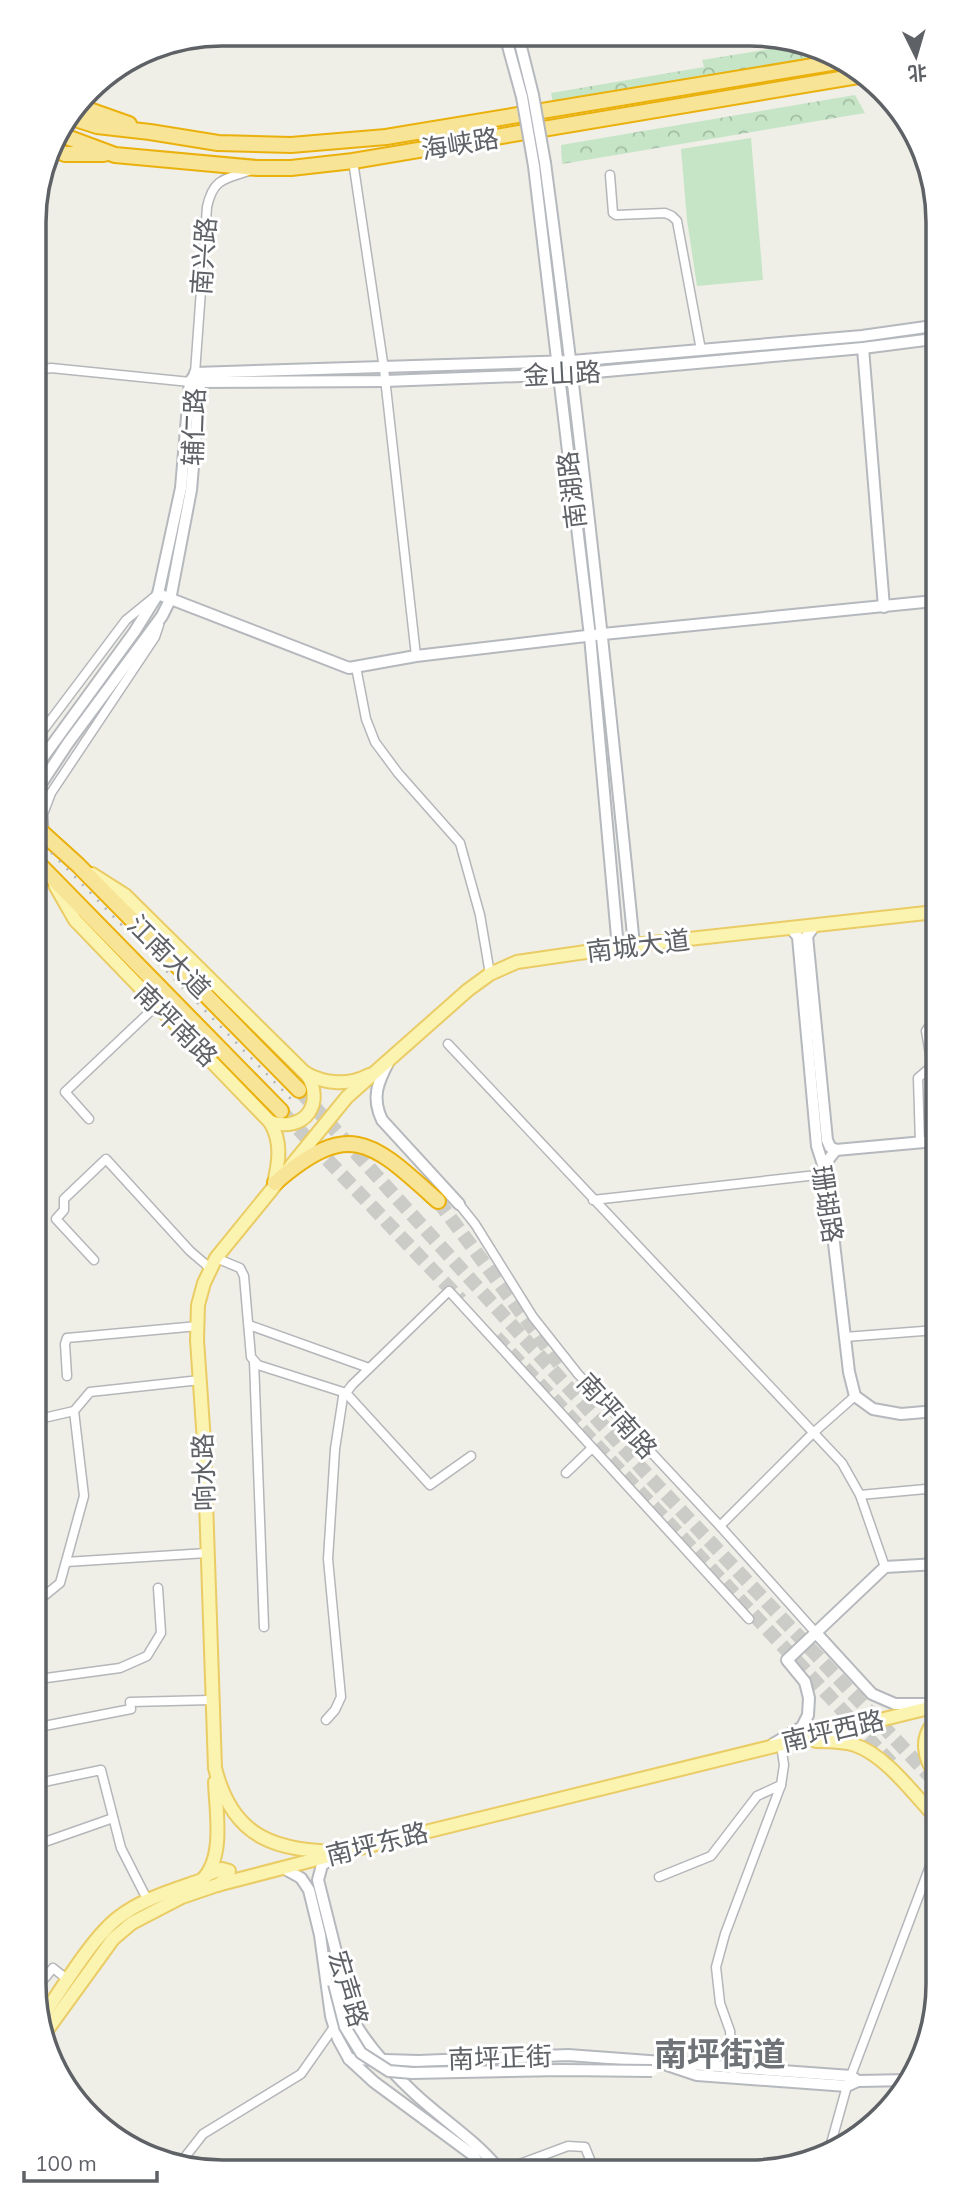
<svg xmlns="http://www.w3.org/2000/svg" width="972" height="2206" font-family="Mulish,'Noto Sans SC',sans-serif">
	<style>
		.forest { fill: url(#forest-crowns) }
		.park { fill: #c5e5c6 }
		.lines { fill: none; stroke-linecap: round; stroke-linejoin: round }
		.highway-tunnel { stroke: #cbcbc7; stroke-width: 14; stroke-dasharray: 14 7; stroke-linecap: butt }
		.street-casing { stroke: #b4b6ba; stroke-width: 11 }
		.secondary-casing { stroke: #b5b8bd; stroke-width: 14 }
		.primary-casing { stroke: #eacc65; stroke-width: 16 }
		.highway-casing { stroke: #eab00c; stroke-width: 18 }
		.street { stroke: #fff; stroke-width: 8 }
		.secondary { stroke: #fff; stroke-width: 10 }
		.primary { stroke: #fbf3b0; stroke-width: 12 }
		.highway { stroke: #f8e496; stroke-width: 14 }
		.rail { stroke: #b5b5b6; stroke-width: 2.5; stroke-dasharray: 2 9; stroke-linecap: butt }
		.secondary-bridge-casing { stroke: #b5b8bd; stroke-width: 14; stroke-linecap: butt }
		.secondary-bridge { stroke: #fff; stroke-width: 10 }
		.labels { text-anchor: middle; stroke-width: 6; stroke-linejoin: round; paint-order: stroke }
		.street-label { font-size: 26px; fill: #5e6166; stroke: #fff }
		.district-label { font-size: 33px; font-weight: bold; fill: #6f7378; stroke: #fff }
		.rim { fill: none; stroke: #5e6166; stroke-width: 3.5 }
	</style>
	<defs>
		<pattern id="forest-crowns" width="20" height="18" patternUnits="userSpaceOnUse" patternTransform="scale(1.75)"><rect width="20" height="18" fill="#c5e5c6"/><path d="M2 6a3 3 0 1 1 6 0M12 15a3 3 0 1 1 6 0" fill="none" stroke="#a3bda5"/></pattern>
	</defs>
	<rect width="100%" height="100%" fill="#efeee7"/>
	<g class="forest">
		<path d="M800,44l26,12 -273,47 -2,-10 153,-26 -2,-7z"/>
		<path d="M855,95l10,18 -303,51 -1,-19z"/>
	</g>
	<path class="park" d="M751,138l12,142 -66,6 -10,-66 -6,-71z"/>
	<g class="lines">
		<g class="highway-tunnel">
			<path d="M299,1090l345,381 294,314"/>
			<path d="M284,1114l177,186"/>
			<path d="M438,1201l125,168"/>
			<path d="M496,1337l398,429"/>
		</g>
		<g class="street-casing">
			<g id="street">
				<path d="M353,161l31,208 32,287"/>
				<path d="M610,175l3,38 3,2 49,-2 7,3 5,5 24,129"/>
				<path d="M34,371l17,-3 139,14"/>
				<path d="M195,373l12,-166c6,-28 17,-28 42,-36"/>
				<path d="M356,667l10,52 9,23 23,31 62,70 20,72 10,59"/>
				<path d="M35,741l91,-121 27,-22"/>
				<path d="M44,833l-1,-19 8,-21 104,-156 4,-12"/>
				<path d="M448,1044l394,419 18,32 25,72"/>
				<path d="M89,1119l-24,-27 91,-86"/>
				<path d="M920,1143l-2,-65 14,-12 -6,-35 9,-13"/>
				<path d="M593,1200l233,-26"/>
				<path d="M459,1204l16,20 58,93 45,57 142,152 96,107"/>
				<path d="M216,1258l24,10 4,8 7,81 7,8 88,28 84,92 41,-29"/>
				<path d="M94,1260l-38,-41 8,-9v-11l42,-40 84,92 21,18"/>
				<path d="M249,1325l120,43"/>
				<path d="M845,1337l91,-7"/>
				<path d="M254,1361l10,266"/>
				<path d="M67,1376l-2,-32 2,-6 131,-12"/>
				<path d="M48,1417l26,-6"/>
				<path d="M566,1473l26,-25"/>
				<path d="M860,1495l77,-7"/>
				<path d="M720,1526l92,-92 43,-38"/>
				<path d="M66,1562l141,-9"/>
				<path d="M38,1601l22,-18 24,-87 -10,-85 16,-19 110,-12"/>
				<path d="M39,1679l81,-11 27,-12 14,-23 -3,-45"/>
				<path d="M326,1720l9,-10 6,-13 -13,-138 7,-110 8,-52 9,-12 97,-94 300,328"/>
				<path d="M39,1727l92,-18 -1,-7 81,-2"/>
				<path d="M39,1783l62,-13 20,78 27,53"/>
				<path d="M39,1844l74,-26"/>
				<path d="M659,1877l52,-21 46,-60 24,-11"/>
				<path d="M40,1984l13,-16 15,12"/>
				<path d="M733,2070l-3,-39 -10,-28 -4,-36 9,-33 56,-149 3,-20 -3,-20"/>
				<path d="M830,2147l17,-61 91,-241"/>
				<path d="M178,2166l25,-32 98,-60 33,-47"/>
				<path d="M509,2168l59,-22 17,1 8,20"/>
			</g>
		</g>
		<g class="secondary-casing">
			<g id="secondary">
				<path d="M505,35l17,62"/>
				<path d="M518,35l15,60"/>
				<path d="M545,163c35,261 63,521 89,782"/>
				<path d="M534,166l56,470 28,312"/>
				<path d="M863,348l21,259"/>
				<path d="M195,373l377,-12 290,-25 71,-10"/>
				<path d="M190,382l195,-1 188,-7 290,-26 70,-9"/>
				<path d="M158,594l191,74 67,-12 187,-22 331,-33"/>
				<path d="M36,767l99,-136 23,-37 23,-106 9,-106 4,-6"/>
				<path d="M37,790l31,-47 94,-127 8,-16 21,-110 9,-107 -2,-4"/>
				<path d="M815,925l-8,11 20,204 3,7 6,3"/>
				<path d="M791,928l7,9 19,209 9,28 23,198 6,24 18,13 28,5 35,-3"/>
				<path d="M389,1061c-11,21 -18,36 -7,59l77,84"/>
				<path d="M827,1172l1,-12 8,-10 99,-9"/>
				<path d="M816,1633l56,61 23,10h33"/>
				<path d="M773,1744l29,-17 6,-12 1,-17 -4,-16 -18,-22 98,-93 52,-3"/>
				<path d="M333,1858l-11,7 -4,15 35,140c14,25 38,51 59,71 28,27 60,46 86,77"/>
				<path d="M283,1868l18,10 8,12 11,45 11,81 7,23 11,20 25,23 99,73 9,13"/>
				<path d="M349,2059l70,2 149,-6 283,21 7,5"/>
				<path d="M667,2065l30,10 150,11 11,-5 52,-1"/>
			</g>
		</g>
		<g class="primary-casing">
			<g id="primary">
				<path d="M92,874l33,21 180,178c20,11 43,13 64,2"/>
				<path d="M55,885l20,35 195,202c12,19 9,40 4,61"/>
				<path d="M270,1122c35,11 56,-19 36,-49"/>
				<path d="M937,1720c-19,17 -13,40 1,58"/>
				<path d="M816,1741c13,0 27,0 39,4 32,11 60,51 83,75"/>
				<path d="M344,1852c-67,-1 -111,-12 -129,-84l-11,-326 -7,-102 1,-35 6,-22 12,-25 131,-161 121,-107 22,-16 27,-12 117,-17 301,-33"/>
				<path d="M208,1874l14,-5 7,2 -2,7 -9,7"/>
				<path d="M40,2020c20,-28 52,-83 79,-103 23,-18 55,-27 83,-37 23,-22 14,-68 13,-98"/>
				<path d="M42,2037l71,-98 19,-16 50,-26 35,-12 127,-33 593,-146"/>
			</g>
		</g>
		<g class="highway-casing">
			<g id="highway">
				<path d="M78,106l51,18"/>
				<path d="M69,117l28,9 53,6 68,11 73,2 95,-8 451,-75"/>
				<path d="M56,133l59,22 142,13h34l62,-7 511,-86"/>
				<path d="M50,148l15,6h39"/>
				<path d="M36,827l42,38 221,225"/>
				<path d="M36,861l245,250"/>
				<path d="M275,1183c76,-66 98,-40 163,18"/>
			</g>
		</g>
		<use href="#street" class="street"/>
		<use href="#secondary" class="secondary"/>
		<use href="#primary" class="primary"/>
		<use href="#highway" class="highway"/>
		<path class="rail" d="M36,837l256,263"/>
		<g class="secondary-bridge-casing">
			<g id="secondary-bridge">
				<path d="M533,95l12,68"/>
				<path d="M522,97l12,69"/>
				<path d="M334,1984l11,43 16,26 28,18 23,2 150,-3 90,1"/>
			</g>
		</g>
		<use href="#secondary-bridge" class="secondary-bridge"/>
	</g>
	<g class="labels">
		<g class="street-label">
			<text transform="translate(460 144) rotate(-9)" y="9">海峡路</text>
			<text transform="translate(204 256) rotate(-86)" y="9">南兴路</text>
			<text transform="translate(562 374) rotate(-3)" y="9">金山路</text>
			<text transform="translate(194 427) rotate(-88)" y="9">辅仁路</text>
			<text transform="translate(572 490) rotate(-97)" y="9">南湖路</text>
			<text transform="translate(638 946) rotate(-7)" y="9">南城大道</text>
			<text transform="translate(169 957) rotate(45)" y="9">江南大道</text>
			<text transform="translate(176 1025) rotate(45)" y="9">南坪南路</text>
			<text transform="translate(827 1204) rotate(81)" y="9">珊瑚路</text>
			<text transform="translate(617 1416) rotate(48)" y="9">南坪南路</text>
			<text transform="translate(204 1472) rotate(-92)" y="9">响水路</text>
			<text transform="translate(833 1731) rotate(-13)" y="9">南坪西路</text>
			<text transform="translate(377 1844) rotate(-14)" y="9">南坪东路</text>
			<text transform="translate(348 1989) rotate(73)" y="9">宏声路</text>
			<text transform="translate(500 2058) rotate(-2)" y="9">南坪正街</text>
		</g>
		<g class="district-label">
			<text x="720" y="2066">南坪街道</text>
		</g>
	</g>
	<path d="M0 0H972V2206H0ZM222 46H750A176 176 0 0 1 926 222V1984A176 176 0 0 1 750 2160H222A176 176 0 0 1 46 1984V222A176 176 0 0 1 222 46Z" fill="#fff" fill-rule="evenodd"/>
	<path class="rim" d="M222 46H750A176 176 0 0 1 926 222V1984A176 176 0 0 1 750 2160H222A176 176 0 0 1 46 1984V222A176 176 0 0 1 222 46Z"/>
	<g transform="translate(916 56) rotate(175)" stroke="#ffffff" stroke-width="5" paint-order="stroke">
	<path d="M0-5L12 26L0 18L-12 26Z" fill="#5e6166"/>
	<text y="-10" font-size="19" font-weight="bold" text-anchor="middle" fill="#5e6166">北</text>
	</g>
	<path d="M24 2171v10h133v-10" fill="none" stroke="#5e6166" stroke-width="3.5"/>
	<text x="35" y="2171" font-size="21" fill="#5e6166" stroke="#ffffff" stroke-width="5" paint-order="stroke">100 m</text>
</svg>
